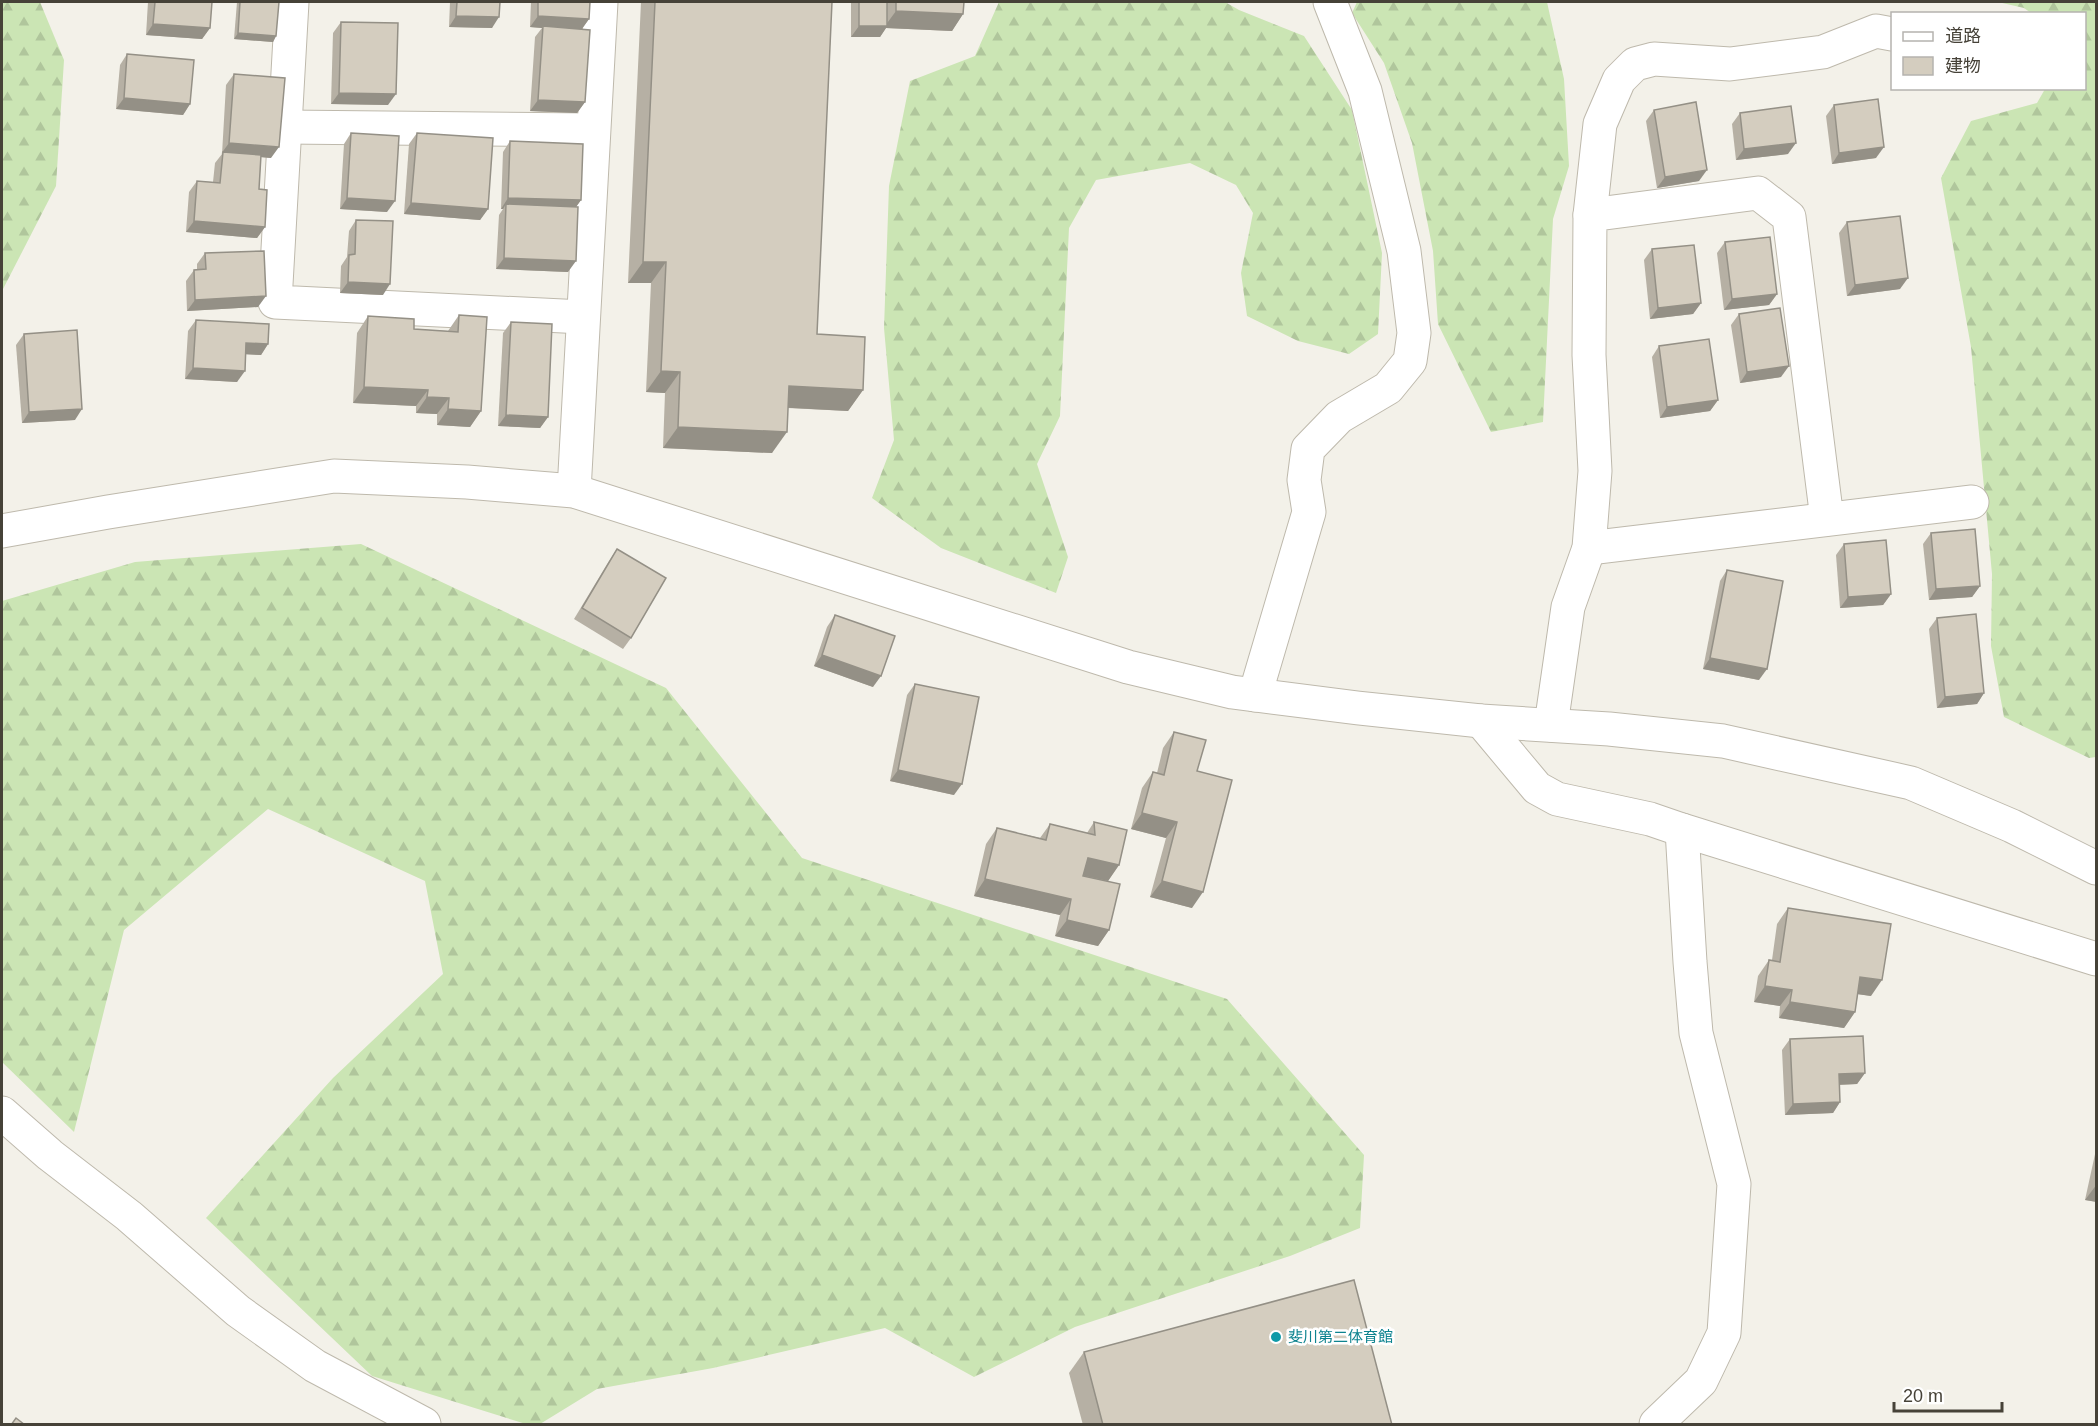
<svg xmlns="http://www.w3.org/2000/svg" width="2098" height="1426" font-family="Helvetica,'Noto Sans JP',sans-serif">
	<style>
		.forest { fill: url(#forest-firs) }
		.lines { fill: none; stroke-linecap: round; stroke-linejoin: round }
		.minor-casing { stroke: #beb9ac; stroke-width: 35 }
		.minor { stroke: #fff; stroke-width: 33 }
		.wall { fill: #b6b0a4 }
		.shaded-wall { fill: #949086 }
		.building { fill: #d4cdbf; stroke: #949086; stroke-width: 1.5 }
		.culture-dot { fill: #0f9aa8; stroke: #fff; stroke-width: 2 }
		.labels { text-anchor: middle; stroke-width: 5; stroke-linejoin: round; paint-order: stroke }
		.culture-label { font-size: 15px; fill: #0d838f; stroke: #fff; text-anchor: start }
	</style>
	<defs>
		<pattern id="forest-firs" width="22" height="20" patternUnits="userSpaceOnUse" patternTransform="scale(1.5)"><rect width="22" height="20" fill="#cbe5b4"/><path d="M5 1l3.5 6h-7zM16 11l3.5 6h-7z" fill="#b0c69c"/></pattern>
	</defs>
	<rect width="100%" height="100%" fill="#f3f1e9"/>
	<g class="forest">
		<path d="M2,2h38l24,58 -8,126 -54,105z"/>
		<path d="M999,2h226l14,8 65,26 48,74 30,143 -4,81 -29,20 -51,-13 -51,-25 -6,-43 12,-60 -17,-28 -46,-22 -94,17 -27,48 -9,188 -23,48 31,93 -12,36 -115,-45 -69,-50 22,-58 -10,-112 5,-142 21,-105 65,-25z"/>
		<path d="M1357,2h190l17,77 5,87 -16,53 -10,203 -52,10 -53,-108 -5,-73 -21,-108 -28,-80 -32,-50z"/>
		<path d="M1998,2h98v755l-7,1 -85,-41 -13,-71 1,-72 -21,-227 -30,-169 30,-57 66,-18 8,-14 39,-1v-74l-53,-1 -7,-5z"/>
		<path d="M361,544l305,144 136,170 425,141 137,156 -4,73 -70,28 -215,71 -101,50 -89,-49 -172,40 -116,21 -57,35h-14l-154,-48 -166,-158 127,-140 110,-104 -18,-93 -157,-72 -144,121 -50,202 -72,-70v-461l133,-39z"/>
	</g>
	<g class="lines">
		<g class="minor-casing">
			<g id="minor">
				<path d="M292,2l-17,300 308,15"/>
				<path d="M285,127l308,3"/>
				<path d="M1590,215l10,-91 19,-44 16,-16 19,-5 76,5 93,-12 53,-21 16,3"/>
				<path d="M574,491l27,-489"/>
				<path d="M2,531l106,-19 226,-36 133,6 107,9 554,176 104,25 126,16 123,13 128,8 114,12 188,42 101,43 84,42"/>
				<path d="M1589,548l383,-46"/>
				<path d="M1255,695l54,-183 -5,-32 4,-31 31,-32 49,-29 22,-27 4,-28 -10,-82 -39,-160 -35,-89"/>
				<path d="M1481,721l56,67 20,11 93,20 32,11 8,132 6,71 38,151 -10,149 -23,48 -45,43"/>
				<path d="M1551,725l17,-118 21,-59 6,-77 -6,-116 1,-140 168,-22 31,24 38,302"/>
				<path d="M1682,830l414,129"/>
				<path d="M2,1113l48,42 79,61 109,95 77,55 109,58"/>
			</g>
		</g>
		<use href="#minor" class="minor"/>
	</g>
	<g class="wall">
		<path d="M148,2h64l-2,26 -8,11 -56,-4z"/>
		<path d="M237,2h42l-3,34 -3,6 -39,-3z"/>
		<path d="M450,2h50l-8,26 -43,-1z"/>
		<path d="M531,2h59l-1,17 -7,10 3,73 -8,11 -47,-2 5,-74 7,-9 -12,-1z"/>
		<path d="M641,2h191l-15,332 46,56 -15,21 -60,-3 -16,45 -109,-5 2,-55 -19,-1 5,-109h-23z"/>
		<path d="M851,2h113l-1,12 -11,17 -66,-3 -6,9h-29z"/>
		<path d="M341,22l47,83 -57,-1 2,-71z"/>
		<path d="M127,54l63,50 -7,11 -67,-6 4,-44z"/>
		<path d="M234,74l37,84 -10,-1 -2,32 6,38 -8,11 -71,-6 3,-40 8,-11 16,1 2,-19 7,-9 4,-69z"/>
		<path d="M1834,105l42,53 -44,6 -6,-48z"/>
		<path d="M1654,110l45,71 -42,7 -11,-67z"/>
		<path d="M1740,113l48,41 -52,6 -4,-36z"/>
		<path d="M351,133l36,79 -47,-3 4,-65z"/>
		<path d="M417,133l71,76 -8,11 -76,-6 5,-70z"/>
		<path d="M510,141l71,59 -5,7 -8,65 -72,-3 3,-54 4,-6h-2l2,-57z"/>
		<path d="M356,220l27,75 -43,-2 1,-27 6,-9 2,-26z"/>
		<path d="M1847,222l53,67 -53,7 -8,-63z"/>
		<path d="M1725,242l52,52 -8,11 -45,5 -7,-57z"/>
		<path d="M1652,249l49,54 -8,11 -43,5 -6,-59z"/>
		<path d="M205,253l53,54 -71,4 -1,-30 8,-11h3v-6z"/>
		<path d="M1739,314l42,63 -41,6 -9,-58z"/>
		<path d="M459,315l22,96 -11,16 -33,-2v-11l-21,-1v-7l-63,-3 4,-70 11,-17 46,13 34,2z"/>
		<path d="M196,320l72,24 -7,11 -15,-1 -9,28 -52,-3 3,-48z"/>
		<path d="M511,322l37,95 -8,11 -42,-2 5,-93z"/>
		<path d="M24,334l51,86 -53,3 -6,-78z"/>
		<path d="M1659,346l59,54 -8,11 -50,7 -8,-61z"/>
		<path d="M1931,533l49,53 -8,11 -43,3 -6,-56z"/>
		<path d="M1844,544l47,50 -8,11 -43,3 -4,-53z"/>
		<path d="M617,549l14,89 -8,11 -49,-30 35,-58z"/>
		<path d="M1727,570l32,110 -56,-11 17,-88z"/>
		<path d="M835,615l38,72 -59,-21 13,-39z"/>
		<path d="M1937,618l47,75 -7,11 -40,4 -8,-79z"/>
		<path d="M915,684l39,111 -64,-14 17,-86z"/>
		<path d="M1174,732l23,39 -5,137 -42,-11 16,-59 -35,-9 11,-41 11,-16 4,1 6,-25z"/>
		<path d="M1094,822l25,43 -11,16 1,49 -11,16 -43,-10 5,-21 -86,-19 12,-52 11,-16 43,10 10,-14 37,9z"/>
		<path d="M1788,908l83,88 -13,-2 -3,18 -11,16 -65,-10 1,-12 -26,-4 4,-26 11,-16h3l5,-36z"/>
		<path d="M1790,1039l75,34 -8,11 -17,1v17l-7,11 -48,2 -3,-65z"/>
		<path d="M2097,1145v57l-12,-2z"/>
		<path d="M1084,1352l308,73h-309l-14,-52z"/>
	</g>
	<g class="shaded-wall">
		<path d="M896,11l67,3 -11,17 -66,-3 -6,9h-29l8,-11h26z"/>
		<path d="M456,16l43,1 -7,11 -43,-1z"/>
		<path d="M538,16l51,3 -8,11 -38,-4 -1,2 -12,-1z"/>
		<path d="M153,24l57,4 -8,11 -56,-4z"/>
		<path d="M238,33l38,3 -3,6 -39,-3z"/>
		<path d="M339,93l57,1 -8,11 -57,-1z"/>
		<path d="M124,98l66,6 -7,11 -67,-6z"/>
		<path d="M538,100l47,2 -8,11 -47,-2z"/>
		<path d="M229,143l50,4 -8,11 -48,-4v-2l-2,2z"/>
		<path d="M1796,143l-8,11 -52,6 8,-11z"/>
		<path d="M1884,147l-8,11 -44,6 7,-11z"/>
		<path d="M1707,170l-8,11 -42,7 8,-11z"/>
		<path d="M347,198l48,3 -8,11 -47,-3z"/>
		<path d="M508,198l73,2 -8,11 -67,-7 -3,5h-2z"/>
		<path d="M411,203l77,6 -8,11 -76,-6z"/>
		<path d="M194,221l71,6 -8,11 -71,-6z"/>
		<path d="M504,258l72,3 -8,11 -72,-3z"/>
		<path d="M643,262h23l-15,21h-23z"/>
		<path d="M1908,278l-8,11 -53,7 8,-11z"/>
		<path d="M348,282l42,2 -7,11 -43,-2z"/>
		<path d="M1777,294l-8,11 -45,5 8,-11z"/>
		<path d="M266,296l-8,11 -71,4 8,-11z"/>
		<path d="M1701,303l-8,11 -43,5 8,-11z"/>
		<path d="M246,343l22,1 -7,11 -22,-1z"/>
		<path d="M1789,366l-8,11 -41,6 7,-11z"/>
		<path d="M193,368l52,3 -8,11 -52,-3z"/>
		<path d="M661,371l19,1 -15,21 -19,-1z"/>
		<path d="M789,386l74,4 -15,21 -74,-4z"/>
		<path d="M364,387l64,3 -12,16 -63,-3z"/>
		<path d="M427,397l22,1 -12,16 -21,-1z"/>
		<path d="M1718,400l-8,11 -50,7 7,-11z"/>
		<path d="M82,409l-7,11 -53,3 7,-11z"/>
		<path d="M448,409l33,2 -11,16 -33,-2z"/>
		<path d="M506,415l42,2 -8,11 -42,-2z"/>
		<path d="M678,427l109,5 -15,21 -109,-5z"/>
		<path d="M1980,586l-8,11 -43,3 7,-11z"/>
		<path d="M1891,594l-8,11 -43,3 8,-11z"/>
		<path d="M822,655l59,21 -8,11 -59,-21z"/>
		<path d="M1710,658l57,11 -8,11 -56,-11z"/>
		<path d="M1984,693l-7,11 -40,4 8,-11z"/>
		<path d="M898,770l64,14 -8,11 -64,-14z"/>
		<path d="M1142,813l35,9 -11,16 -35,-9z"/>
		<path d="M1088,858l31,7 -11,16 -32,-7z"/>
		<path d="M985,879l86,20 -11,16 -86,-19z"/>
		<path d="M1162,881l41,11 -11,16 -42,-11z"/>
		<path d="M1067,920l42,10 -11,16 -43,-10z"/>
		<path d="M1860,977l22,3 -11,16 -22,-3z"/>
		<path d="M1765,986l27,4 -12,16 -26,-4z"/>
		<path d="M1790,1002l65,10 -11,16 -65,-10z"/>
		<path d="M1865,1073l-8,11 -26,1 8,-11z"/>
		<path d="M1840,1102l-7,11 -48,2 8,-11z"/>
		<path d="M2097,1184v18l-12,-2z"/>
	</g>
	<g class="building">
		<path d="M155,2h57l-2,26 -57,-4z"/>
		<path d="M240,2h39l-3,34 -38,-3z"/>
		<path d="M457,2h43l-1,15 -43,-1z"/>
		<path d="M538,2h52l-1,17 -51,-3z"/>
		<path d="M655,2h177l-15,332 48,3 -2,53 -74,-4 -2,46 -109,-5 2,-55 -19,-1 5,-109h-23z"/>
		<rect x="859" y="2" width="28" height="24"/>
		<path d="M896,2h68l-1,12 -67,-3z"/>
		<path d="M341,22l57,1 -2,71 -57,-1z"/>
		<path d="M543,26l47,4 -5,72 -47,-2z"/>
		<path d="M127,54l67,6 -4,44 -66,-6z"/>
		<path d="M234,74l51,4 -6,69 -50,-4z"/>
		<path d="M1878,99l6,48 -45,6 -5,-48z"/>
		<path d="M1696,102l11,68 -42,7 -11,-67z"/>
		<path d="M1791,106l5,37 -52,6 -4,-36z"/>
		<path d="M351,133l48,3 -4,65 -48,-3z"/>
		<path d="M417,133l76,5 -5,71 -77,-6z"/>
		<path d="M510,141l73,3 -2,56 -73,-2z"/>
		<path d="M223,152l38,3 -2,34 8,1 -2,37 -71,-6 3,-40 23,2z"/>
		<path d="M506,204l72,3 -2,54 -72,-3z"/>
		<path d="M1900,216l8,62 -53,7 -8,-63z"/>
		<path d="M356,220l37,1 -3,63 -42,-2 1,-27 6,-1z"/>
		<path d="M1770,237l7,57 -45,5 -7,-57z"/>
		<path d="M1694,245l7,58 -43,5 -6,-59z"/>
		<path d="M264,251l2,45 -71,4 -1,-30 12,-1 -1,-16z"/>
		<path d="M1780,308l9,58 -42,6 -8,-58z"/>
		<path d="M459,315l28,2 -6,94 -33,-2 1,-11 -22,-1 1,-7 -64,-3 4,-71 46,3v10l44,3z"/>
		<path d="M196,320l73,4 -1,20 -22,-1 -1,28 -52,-3z"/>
		<path d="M511,322l41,2 -4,93 -42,-2z"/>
		<path d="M77,330l5,79 -53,3 -5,-78z"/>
		<path d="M1709,339l9,61 -51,7 -8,-61z"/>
		<path d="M1975,529l5,57 -44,3 -5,-56z"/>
		<path d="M1886,540l5,54 -43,3 -4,-53z"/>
		<path d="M617,549l49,29 -35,60 -49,-30z"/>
		<path d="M1727,570l56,11 -16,88 -57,-11z"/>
		<path d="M1976,614l8,79 -39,4 -8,-79z"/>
		<path d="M835,615l60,21 -14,40 -59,-21z"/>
		<path d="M915,684l64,13 -17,87 -64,-14z"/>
		<path d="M1174,732l32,8 -9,31 35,9 -29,112 -41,-11 15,-59 -35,-9 11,-41 11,3z"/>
		<path d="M1094,822l33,8 -8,35 -31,-7 -5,18 37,8 -11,46 -42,-10 4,-21 -86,-20 12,-51 49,12 4,-16 45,11z"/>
		<path d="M1788,908l103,16 -9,56 -22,-3 -5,35 -65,-10 2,-12 -27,-4 4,-26 11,2z"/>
		<path d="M1863,1036l2,37 -26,1 1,28 -47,2 -3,-65z"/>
		<path d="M1354,1280l38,145h-289l-19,-73z"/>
		<path d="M16,1418l9,7h-14z"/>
	</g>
	<circle class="culture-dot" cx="1276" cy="1337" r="6"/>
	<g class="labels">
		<g class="culture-label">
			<text x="1288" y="1342">斐川第二体育館</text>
		</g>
	</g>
	<rect width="2098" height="1426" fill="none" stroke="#464238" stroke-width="6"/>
	<rect x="1891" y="12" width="195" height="78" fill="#ffffff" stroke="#b5b3af" stroke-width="1.5"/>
	<rect x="1903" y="32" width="30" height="9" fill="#ffffff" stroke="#b5b3af" stroke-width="1.5"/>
	<text x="1945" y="42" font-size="18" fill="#464238">道路</text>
	<rect x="1903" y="57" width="30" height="18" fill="#d4cdbf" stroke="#b5b3af" stroke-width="1.5"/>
	<text x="1945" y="72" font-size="18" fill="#464238">建物</text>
	<path d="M1894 1402v9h108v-9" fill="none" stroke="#464238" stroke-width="3"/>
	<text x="1903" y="1402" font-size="18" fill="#464238" stroke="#ffffff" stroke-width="4.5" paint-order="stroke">20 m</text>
</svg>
